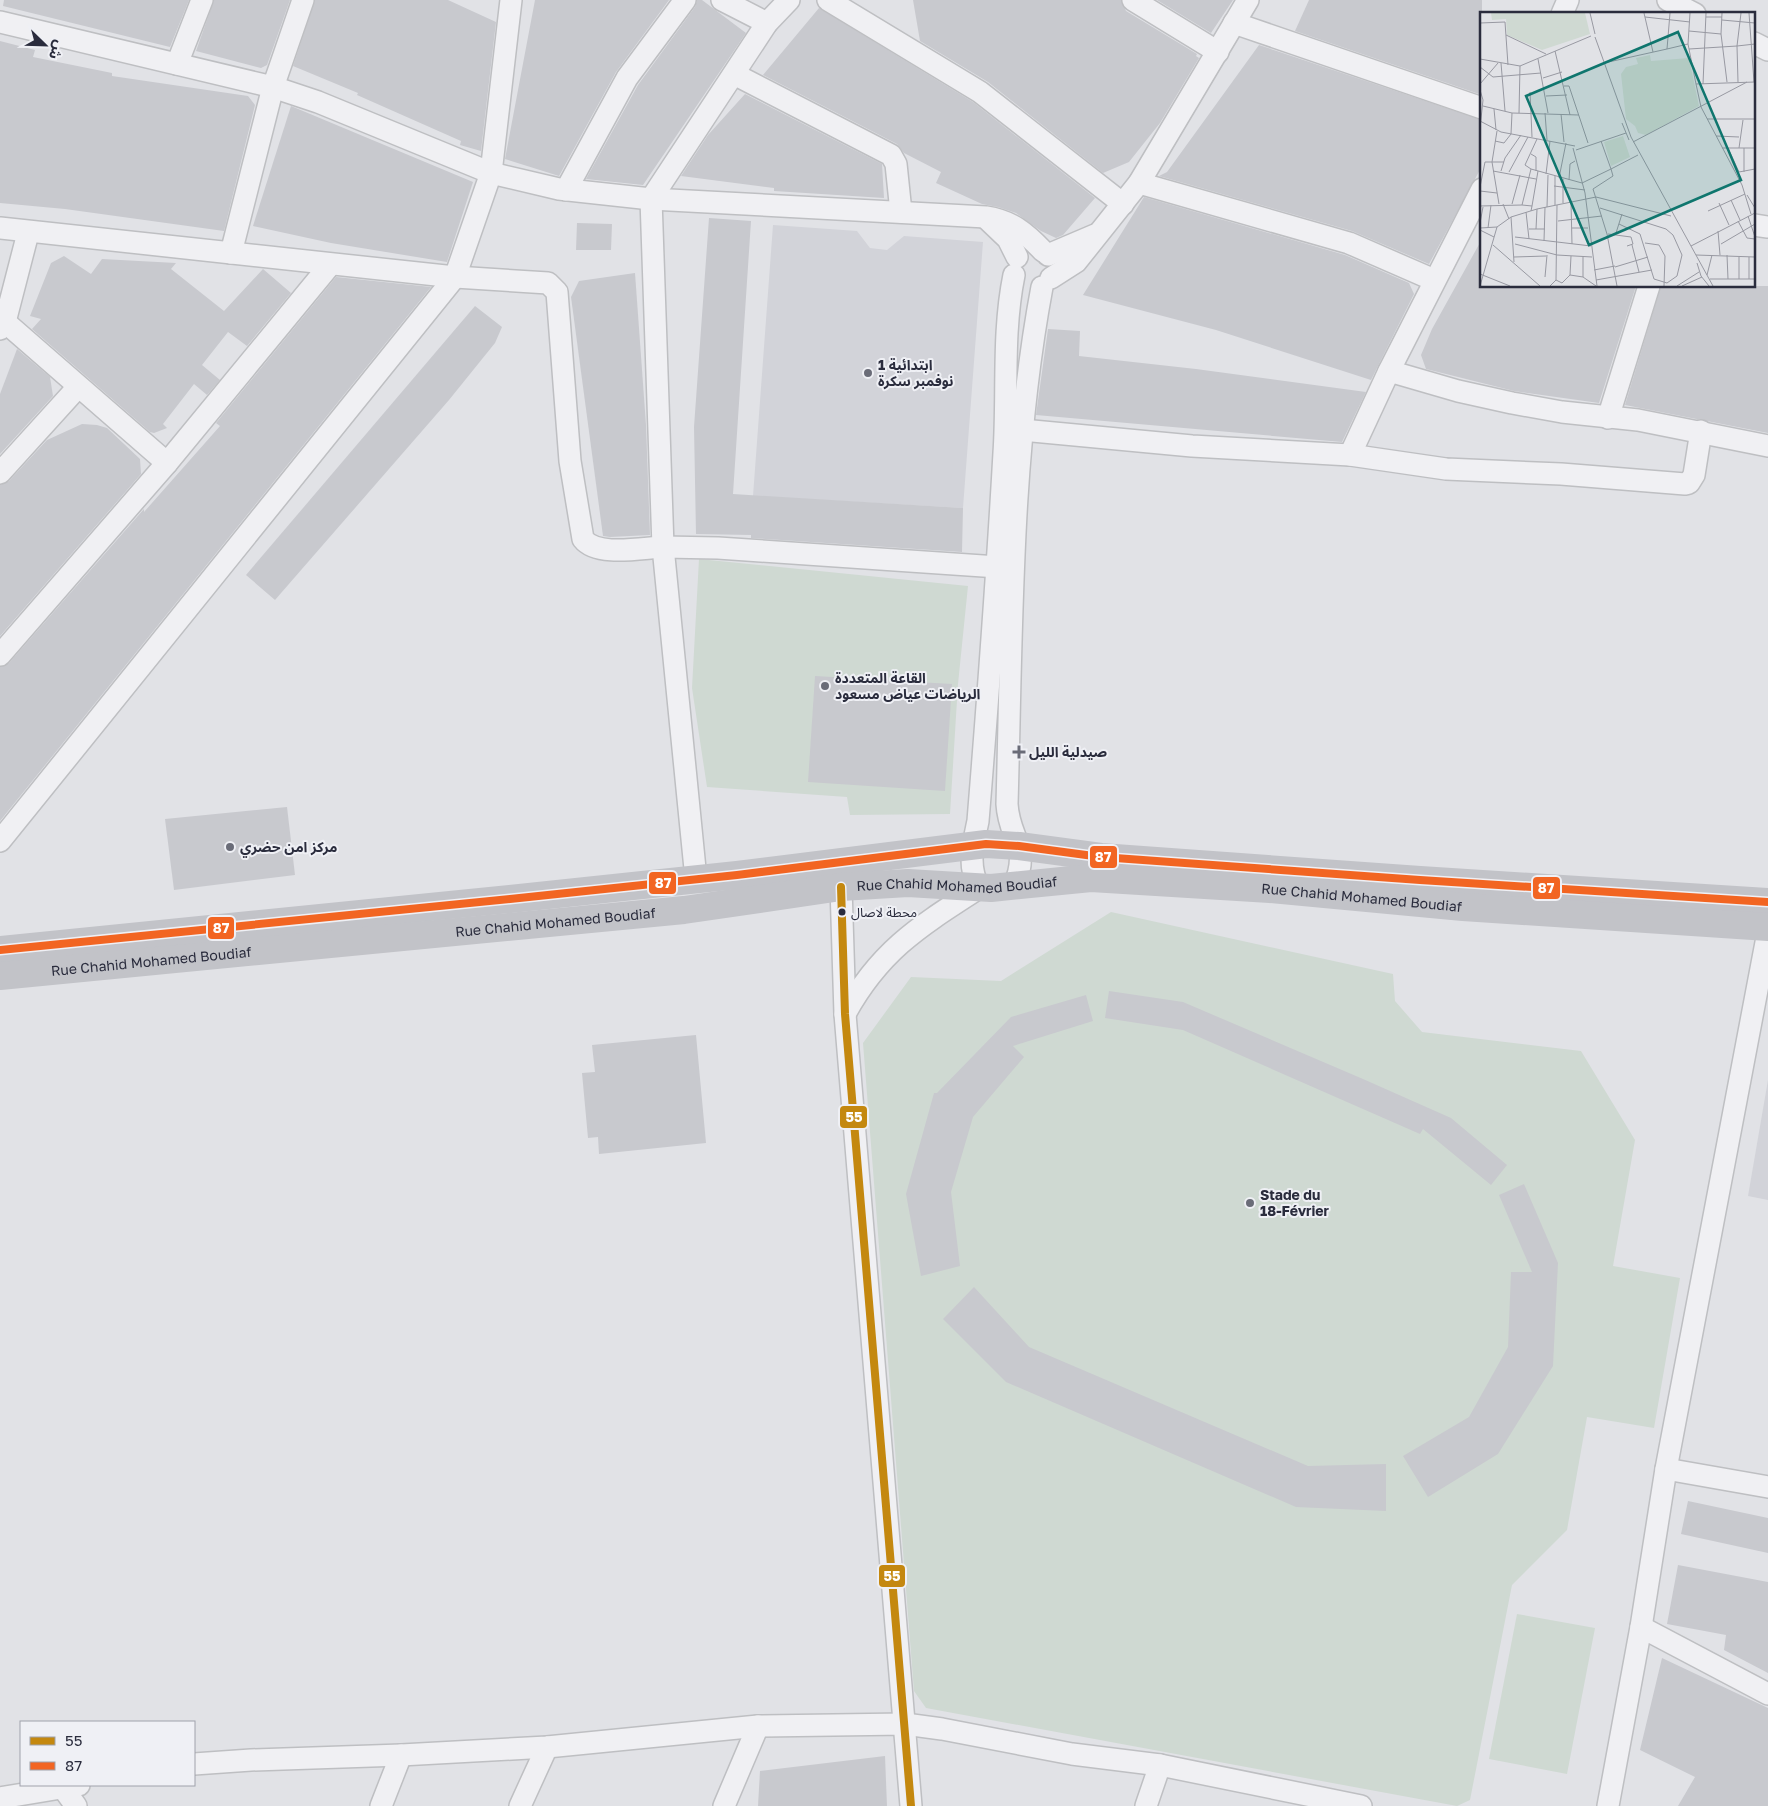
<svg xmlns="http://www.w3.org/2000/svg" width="1768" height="1806" font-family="'Golos Text','Noto Sans Arabic',sans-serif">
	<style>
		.built { fill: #d2d3d9 }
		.green { fill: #cfd9d2 }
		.building { fill: #c8c9ce }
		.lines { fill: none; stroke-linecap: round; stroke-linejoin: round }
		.street-casing { stroke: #bebfc2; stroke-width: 24 }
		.street { stroke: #f0f0f3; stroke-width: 21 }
		.secondary { stroke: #c2c3c8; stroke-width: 28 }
		.bus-1-casing { stroke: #eff0f5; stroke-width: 11 }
		.bus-2-casing { stroke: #eff0f5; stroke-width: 11 }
		.bus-1 { stroke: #c4880f; stroke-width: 8 }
		.bus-2 { stroke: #f26522; stroke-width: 8 }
		.poi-dot { fill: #6a6c78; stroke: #eff0f5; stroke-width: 2 }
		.bus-dot { fill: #2a2c3d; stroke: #eff0f5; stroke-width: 2 }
		.labels { text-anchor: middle; stroke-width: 4; stroke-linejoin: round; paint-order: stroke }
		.bus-label { font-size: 13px; fill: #2a2c3d; stroke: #eff0f5; text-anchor: start }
		.poi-label { font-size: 14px; font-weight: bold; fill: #2a2c3d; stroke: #eff0f5; text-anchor: start }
		.street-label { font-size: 14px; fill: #2a2c3d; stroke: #eff0f5 }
		.inset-road { fill: none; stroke: #9899a2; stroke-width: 1 }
		.view { fill: #0f766e; fill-opacity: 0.15; stroke: #0f766e; stroke-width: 2.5 }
		.inset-edge { fill: none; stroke: #2a2c3d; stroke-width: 2.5 }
		.line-badge { stroke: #eff0f5; stroke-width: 2 }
		.badge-label { font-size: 14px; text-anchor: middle; font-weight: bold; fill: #fff }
	</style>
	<rect width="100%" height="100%" fill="#e1e2e6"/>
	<g class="built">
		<path d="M773,225l84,6 13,17 17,2 17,-14 79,6 -20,266 -210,-12z"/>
		<path d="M1768,1080v120l-20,-4z"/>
	</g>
	<g class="green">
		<path d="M699,559l269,27 -10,98 -8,130 -100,1 -3,-18 -140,-10 -15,-99z"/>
		<path d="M1111,912l282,62 2,27 27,31 159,19 54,89 -22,126 67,12 -26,150 -67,-11 -20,113 -55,55 -42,215 -13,6 -531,-98 -12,-17 -51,-648 48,-66 90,4z"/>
		<path d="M1517,1614l78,14 -28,146 -78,-15z"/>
	</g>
	<g class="building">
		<path d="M4,0h185l-19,47 -167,-41z"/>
		<path d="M214,0h76l-23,65 -6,3 -65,-17z"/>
		<path d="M315,0h133l48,22 -15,129 -21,-6 1,-4 -104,-46 1,-2 -65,-27z"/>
		<path d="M535,0h134l-53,72 -57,104 -54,-17z"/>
		<path d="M697,0h5l44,33 -103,152 -57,-6 52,-94 57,-78z"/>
		<path d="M913,0h208l5,11 71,43 -1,2 3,2 -39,65 -31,39 -26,11 -115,-91 -68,-41z"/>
		<path d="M1157,0h76l-22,33z"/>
		<path d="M1309,0h173v95l-187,-64z"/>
		<path d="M819,8l154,94 122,96 -32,37 -7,3 -15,-7 -25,-18 -18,-6 -16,-3 -46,-21 5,-11 -37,-19 -7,-9 -134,-69z"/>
		<path d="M0,41l35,9 -2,7 79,16v3l136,20 7,9 -31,126 -159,-22 -65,-6z"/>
		<path d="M1259,45l223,75v46l-53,98 -77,-33 -193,-55 8,-4z"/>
		<path d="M745,94l137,70 2,34 -110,-7v-3l-93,-12 27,-41z"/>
		<path d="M291,106l182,76 -26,80 -116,-19 -78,-17z"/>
		<path d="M1144,197l201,58 64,28 5,11 -43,86 -155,-50 -133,-35z"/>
		<path d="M709,218l42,3 -18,273 230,14 -1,44 -211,-14v-3l-55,-1 -2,-107z"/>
		<path d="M577,223l35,1 -1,26h-35z"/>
		<path d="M1482,239v47h154l-37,117 -85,-12 -88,-22 -5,-14 11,-26z"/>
		<path d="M64,256l27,18 11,-15 74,4 -5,6 53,42 39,-42 28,24 -44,53 -19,-14 -26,33 18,15 -13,15 -13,-11 -31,40 4,4 -13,5 -4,-1 -118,-103 9,-10 -11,-3 21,-53z"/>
		<path d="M635,273l11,152 4,110 -40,2 -7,-1 -32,-239 8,-16z"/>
		<path d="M336,277l95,10 -431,534v-154l9,-4 135,-154v3l76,-86 -4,-3z"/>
		<path d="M1661,286h107v147l-143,-28z"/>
		<path d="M475,306l27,21 -7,16 -46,57 -174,200 -29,-25z"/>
		<path d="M1048,329l32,2 -1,25 117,13 170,23 -24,50 -306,-27z"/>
		<path d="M17,349l33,28 3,19 -53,58v-60z"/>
		<path d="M82,424l15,1 10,3 33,31 1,15 -141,162v-151l9,-4 38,-41z"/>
		<path d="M815,676l137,8 -7,107 -137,-9z"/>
		<path d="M287,807l8,68 -121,15 -9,-71z"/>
		<path d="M1109,991l74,11 180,77 88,39 56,47 -16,20 -68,-56 -3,5 -237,-104 -78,-12z"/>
		<path d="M1086,995l7,26 -80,25 11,11 -51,60 -22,75 9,74 -39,10 -15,-82 28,-101h3l74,-76z"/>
		<path d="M696,1035l10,108 -107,11 -1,-17 -10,1 -6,-65 13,-1 -3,-27z"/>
		<path d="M1524,1184l34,79 -5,103 -55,88 -70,43 -25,-41 66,-39 39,-70 3,-75h21l-33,-77z"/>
		<path d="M974,1287l55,60 279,119 78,-2v47l-90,-4 -290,-125 -63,-63z"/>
		<path d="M1688,1501l80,17v35l-87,-19z"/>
		<path d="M1678,1565l90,17v91l-44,-23 2,-15 -59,-11z"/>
		<path d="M1662,1658l106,50v98h-90l17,-29 -55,-27z"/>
		<path d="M885,1756l2,50h-129l2,-35z"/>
	</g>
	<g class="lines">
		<g class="street-casing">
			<g id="street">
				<path d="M722,0l45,23"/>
				<path d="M828,0l152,92 143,112"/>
				<path d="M1133,0l85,52"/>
				<path d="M1668,0l27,14"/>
				<path d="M1562,14l6,-14"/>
				<path d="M0,22l273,65 45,15 173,71 68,16 92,10 335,18c26,4 40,16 57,34"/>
				<path d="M1234,23l248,85"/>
				<path d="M1754,43l14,7"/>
				<path d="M177,64l25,-64"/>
				<path d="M734,74l157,81 5,9 5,48"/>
				<path d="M1139,183l210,60 85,37"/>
				<path d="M566,190l61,-112 58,-78"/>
				<path d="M986,218l22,21 9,18"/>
				<path d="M1754,225l14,2"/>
				<path d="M0,228l455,49 93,6 9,9 13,169 13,78c14,18 58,9 80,8l-12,-348 116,-176 22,-23"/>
				<path d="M231,253l42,-166 30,-87"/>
				<path d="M1048,255l47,-20"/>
				<path d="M1051,278l25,-16 63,-79 109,-183"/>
				<path d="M5,322l162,141"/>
				<path d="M0,329l5,-7 23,-89"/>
				<path d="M1389,371l69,20 54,12 50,9 76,8 130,26"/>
				<path d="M1608,418l41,-132"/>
				<path d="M1022,430l170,16 158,9 96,14 115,5 124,10 4,-1 5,-8 7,-44"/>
				<path d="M1350,455l39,-84 93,-182"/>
				<path d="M0,473l78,-86"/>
				<path d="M0,655l167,-192 163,-198"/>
				<path d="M0,841l455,-564 36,-104 20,-173"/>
				<path d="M696,879l-33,-332 55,1 280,19"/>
				<path d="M1014,886c17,-40 -5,-46 -7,-82 5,-172 3,-347 35,-517"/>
				<path d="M841,887l4,127 66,792"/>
				<path d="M845,1014c35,-64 75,-88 134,-126 -12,-23 -6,-43 -1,-67 10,-123 19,-245 26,-368 4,-59 -2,-119 10,-178"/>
				<path d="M1666,1469l102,18"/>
				<path d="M1641,1627l25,-158 102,-537"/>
				<path d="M194,1764l57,-4 150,-5 146,-8 211,-21 147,-2 37,5 130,25 88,11"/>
				<path d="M63,1788l13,18"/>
				<path d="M0,1798l79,-13"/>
				<path d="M381,1806l20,-51"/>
				<path d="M520,1806l27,-59"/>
				<path d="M724,1806l34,-80"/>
				<path d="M1146,1806l14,-41 201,41"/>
				<path d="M1608,1806l33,-179 127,67"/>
			</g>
		</g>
		<use href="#street" class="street"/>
		<g class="secondary">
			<path d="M0,950l510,-51 227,-24 249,-31 33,2 82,11 319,23 348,22"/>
			<path id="s1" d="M0,976l684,-66 157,-23 67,-4 83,5 100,-10 179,11 193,18 305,20"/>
		</g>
		<g class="bus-1-casing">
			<path id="bus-1" d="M841,887l4,127 66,792"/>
		</g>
		<g class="bus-2-casing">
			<path id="bus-2" d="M0,950l510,-51 227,-24 249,-31 33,2 82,11 319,23 348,22"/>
		</g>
		<use href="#bus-1" class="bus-1"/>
		<use href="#bus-2" class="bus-2"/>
	</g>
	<g class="poi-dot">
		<circle cx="868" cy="373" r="5"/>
		<circle cx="825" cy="686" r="5"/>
		<path d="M1016.5 744.5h5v5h5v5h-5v5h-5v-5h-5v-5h5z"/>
		<circle cx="230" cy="847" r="5"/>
		<circle cx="1250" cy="1203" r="5"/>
	</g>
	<circle class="bus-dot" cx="842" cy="912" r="4.5"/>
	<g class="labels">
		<g class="bus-label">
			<text x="851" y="917">محطة لاصال</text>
		</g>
		<g class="poi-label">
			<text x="878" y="370">ابتدائية 1<tspan x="878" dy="16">نوفمبر سكرة</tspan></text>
			<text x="835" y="683">القاعة المتعددة<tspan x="835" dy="16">الرياضات عياض مسعود</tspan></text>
			<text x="1029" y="757">صيدلية الليل</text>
			<text x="240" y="852">مركز امن حضري</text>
			<text x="1260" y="1200">Stade du<tspan x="1260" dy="16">18-Février</tspan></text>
		</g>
		<g class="street-label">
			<text dy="5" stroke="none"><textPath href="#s1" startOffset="962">Rue Chahid Mohamed Boudiaf</textPath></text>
			<text dy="5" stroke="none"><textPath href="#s1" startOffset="1368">Rue Chahid Mohamed Boudiaf</textPath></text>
			<text dy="5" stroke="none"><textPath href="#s1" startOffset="558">Rue Chahid Mohamed Boudiaf</textPath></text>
			<text dy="5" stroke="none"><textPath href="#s1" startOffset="152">Rue Chahid Mohamed Boudiaf</textPath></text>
		</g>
	</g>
	<g transform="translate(1480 12)">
		<rect width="275" height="275" fill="#e1e2e6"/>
		<path d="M11,1h94l5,21 -48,16 -35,-15 -1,-16 -14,1zM170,43l1,6 38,-3 10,48 -53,29 -8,-2 -3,-7 -9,-7 -5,-45 5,-7 12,-3 -2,-6zM143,124l7,21 -19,9 -7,-24z" fill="#cfd9d2"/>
		<path class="inset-road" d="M110,1l5,21M164,1l9,39M190,1l-3,36 21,-5M210,1l-2,31 8,40 59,-2M242,1l-1,21 6,48M269,1l5,69M165,5l45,5M226,5h16M242,8l33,3M0,11l25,-1 3,43M209,19l32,3M26,23l40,19M115,25l36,100 82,149M209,37l48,-3 4,-33M75,39l15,64M0,47l40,7 71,-30M58,47l10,54M21,51l4,48M124,51l63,-14M0,55l13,10 48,-4M63,66l19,-6M258,70l-1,-36 18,-2M0,72l18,-21M216,72l5,23 41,78 9,29M223,72l3,-71M84,74h5l19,57M0,78l3,10 -3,28M50,80l2,45M66,84l21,-1M3,94l29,7 67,2M14,97l2,21M39,101l1,-47M65,101l2,27M81,102l3,28M227,107h48M0,109l21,11 74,14M142,111l7,17M17,119l-5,31 7,42M236,124l23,1M57,127l-12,26 6,4 51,14 29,-14 2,7 -20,13 14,45 10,52M15,129l9,2 7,-9 1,-21M121,129l10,28 27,-14M153,130l114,-60M93,136l12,45 12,93M242,136h33M248,136l11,24M259,136l4,-28M264,136v24M96,138l50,-17M51,142l5,3v14M275,157v-21M13,159l43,8M21,159l4,-13 16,-23M29,160l19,-35M259,160l16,-3M66,162l4,-33M75,164v29M79,166l7,-35M83,167v24M89,168l1,-16 5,-3M74,174l31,4M0,175l5,-25h19M0,179l17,2M267,183l8,13M251,188l9,20M91,190l1,42M239,191l10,22M23,192l6,15M32,192l8,-29M42,193l9,-36M0,194l42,-1 10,1 -1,5M52,194l6,-35M67,195l1,-32M120,196l66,21 7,6 9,20 -5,21 -10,7 -13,-4 -14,-45 -21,-10M228,199l37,-17M46,200l3,27M268,204l7,21M31,205l3,45M78,209l44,-5M258,209l9,17 8,1M0,211l3,-16M0,216l17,-1 14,-10 26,-8 59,-12 75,19M8,216l3,-23M92,216h16M49,217h16M56,217l1,-20M0,218l14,7M238,219l2,24M136,221l6,-19M128,222l23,3 2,7 -6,2M35,225l76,9M64,229l1,-34M165,231l14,2 6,11 -1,30M35,232l42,11 35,2M241,232l34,-20M13,233l47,41M152,233l7,27M211,234l64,-33M216,243l59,2M247,243l1,24M34,245l32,-1M269,245v22M217,251l4,13 8,10M135,255l33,-10M114,258l21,-4M0,262l30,12M90,263l1,-19M227,263l5,-20M65,265l2,-22M103,265v-20M230,267h45M259,267v-22M76,268l6,3 8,-8 13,2 13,9M116,268l56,-10M0,274l17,-59M70,274l6,-6 1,-75M197,274l22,-14M202,274l20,-9"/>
		<path class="view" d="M198,20l63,148 -152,65 -63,-149z"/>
		<rect width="275" height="275" class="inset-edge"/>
	</g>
	<g class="line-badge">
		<rect x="1089" y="845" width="29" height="24" rx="5" fill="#f26522"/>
		<rect x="648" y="871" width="29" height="24" rx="5" fill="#f26522"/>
		<rect x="1532" y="876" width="29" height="24" rx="5" fill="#f26522"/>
		<rect x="207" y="916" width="28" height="24" rx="5" fill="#f26522"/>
		<rect x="839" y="1105" width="29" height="24" rx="5" fill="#c4880f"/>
		<rect x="878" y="1564" width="28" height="24" rx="5" fill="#c4880f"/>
	</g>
	<g class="badge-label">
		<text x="1103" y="862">87</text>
		<text x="663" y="888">87</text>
		<text x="1546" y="893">87</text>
		<text x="221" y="933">87</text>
		<text x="854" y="1122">55</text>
		<text x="892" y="1581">55</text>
	</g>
	<rect x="20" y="1721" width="175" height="65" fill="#eff0f5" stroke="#a0a2ab"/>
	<rect x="30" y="1737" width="25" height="8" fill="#c4880f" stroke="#a0a2ab"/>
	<text x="65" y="1746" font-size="15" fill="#2a2c3d">55</text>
	<rect x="30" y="1762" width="25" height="8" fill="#f26522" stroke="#a0a2ab"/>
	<text x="65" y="1771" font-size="15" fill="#2a2c3d">87</text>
	<g transform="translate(45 45) rotate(113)" stroke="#eff0f5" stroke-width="4" paint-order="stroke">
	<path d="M0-4L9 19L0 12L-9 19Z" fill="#2a2c3d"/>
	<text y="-8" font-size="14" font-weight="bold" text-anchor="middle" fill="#2a2c3d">ش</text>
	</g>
</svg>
